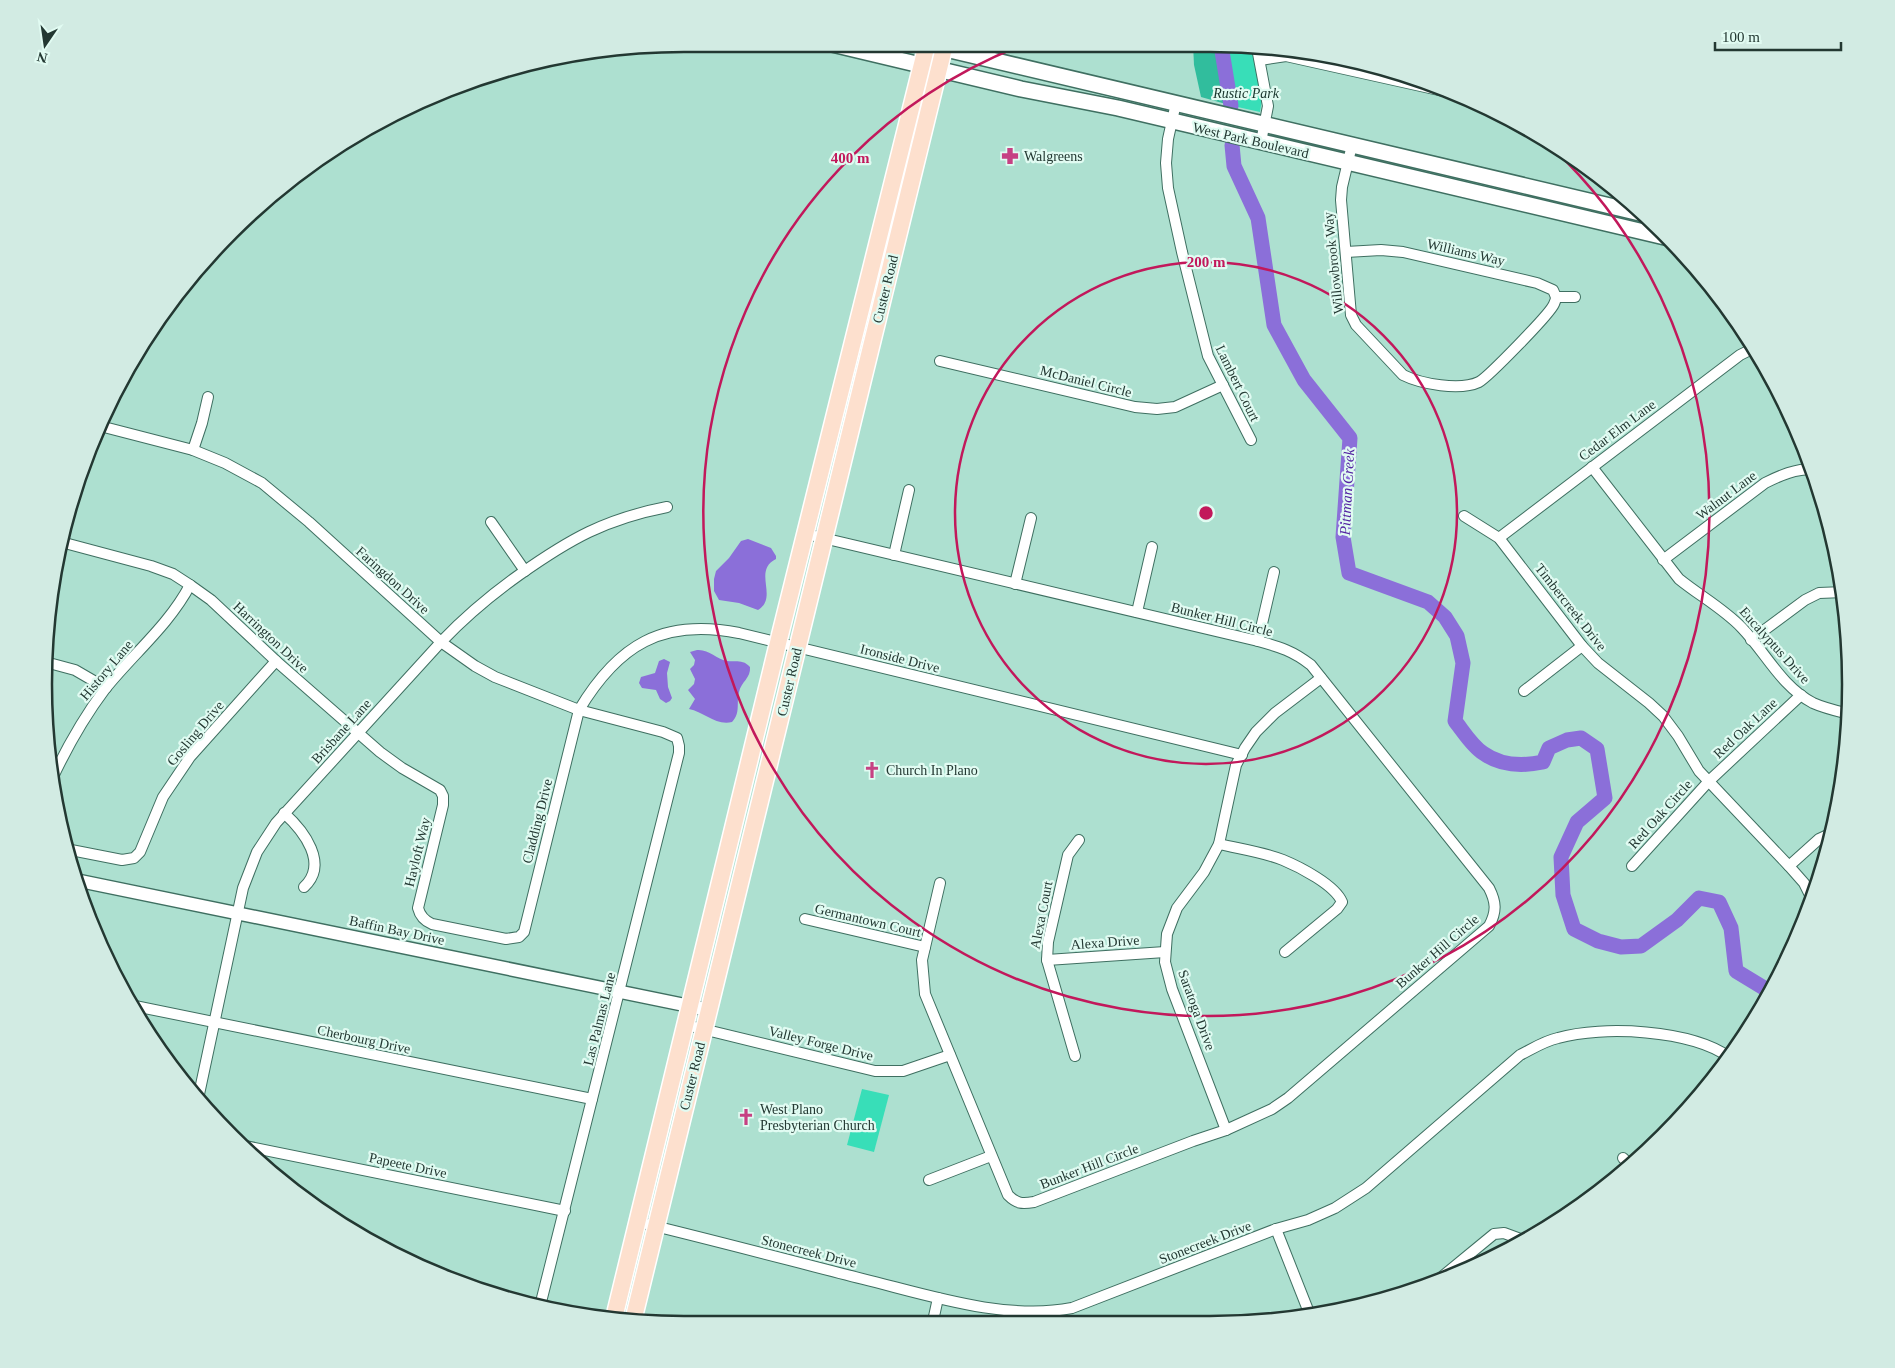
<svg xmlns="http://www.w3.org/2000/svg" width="1895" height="1368" font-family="Georgia,serif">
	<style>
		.green { fill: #38deb8 }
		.forest { fill: #31bd9d }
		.water { fill: #8b6fd9 }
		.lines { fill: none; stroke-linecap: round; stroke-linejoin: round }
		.river { stroke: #8b6fd9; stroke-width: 15 }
		.minor-casing { stroke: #3f6f61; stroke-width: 12 }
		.tertiary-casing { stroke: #3f6f61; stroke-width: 15 }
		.secondary-casing { stroke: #3f6f61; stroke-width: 18 }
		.primary-casing { stroke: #fff; stroke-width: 19 }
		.minor { stroke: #fff; stroke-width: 10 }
		.tertiary { stroke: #fff; stroke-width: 12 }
		.secondary { stroke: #fff; stroke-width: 15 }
		.primary { stroke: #fde0ce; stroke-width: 16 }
		.ring { fill: none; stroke: #c2185b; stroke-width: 2.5 }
		.labels { text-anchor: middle; stroke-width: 4.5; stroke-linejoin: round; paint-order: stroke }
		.park-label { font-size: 14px; font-style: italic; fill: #18342c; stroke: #e1fbf2 }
		.street-label { font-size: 14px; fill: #233832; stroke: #e1fbf2 }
		.poi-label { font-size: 14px; fill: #233832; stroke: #e1fbf2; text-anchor: start }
		.water-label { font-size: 15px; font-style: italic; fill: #5424a2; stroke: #e1fbf2 }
		.rim { fill: none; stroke: #233832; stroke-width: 2.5 }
		.centre { fill: #c2185b; stroke: #e1fbf2; stroke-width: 2.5 }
		.ring-label { font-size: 15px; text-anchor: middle; font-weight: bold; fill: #c2185b; stroke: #e1fbf2; stroke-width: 4.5; stroke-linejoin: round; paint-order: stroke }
	</style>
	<rect width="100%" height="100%" fill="#ade0d0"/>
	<g class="green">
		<path d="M1227,45l25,3 10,52 -2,12 -27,-6z"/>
		<path d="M862,1089l27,6 -15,57 -27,-7z"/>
	</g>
	<path class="forest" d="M1193,44l34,1 6,61 -32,-9 -7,-32z"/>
	<g class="water">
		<path d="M748,539l23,9 5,8v3c-24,12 3,38 -18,51l-19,-7 -20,-3 -5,-9v-12l2,-8 13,-13 12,-17z"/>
		<path d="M697,650c12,-1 19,9 30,11 9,1 16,-2 23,6 1,11 -9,15 -11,25 -3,11 2,21 -7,30 -16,4 -28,-10 -43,-13l6,-10 -7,-9 6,-6 1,-5 -5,-10 4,-4 1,-5 -5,-8z"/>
		<path d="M664,659l6,3 -3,11 1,14 4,11 -2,3 -4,2 -6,-4 -4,-9 -14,-2 -3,-5 2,-6 14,-4 4,-12z"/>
	</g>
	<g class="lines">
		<g class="river">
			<path d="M1221,45l10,61"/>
			<path d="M1232,145l2,21 24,52 16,107 30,55 46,58 -7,99 6,36 79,29 17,15 12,19 6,27 -8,58c8,10 17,25 28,32 18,13 41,13 60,9l6,-14 18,-8 14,-2 16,11 8,49 -28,24 -16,35 2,38 11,34 24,12 23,6 20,-1 36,-26 22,-22 20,4 12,26 5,43 28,17 7,2"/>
		</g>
		<g class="minor-casing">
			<g id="minor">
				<path d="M1257,48l11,58 -7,36"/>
				<path d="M1260,60l26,-4 175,39"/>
				<path d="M1176,103l-8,36 -2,24 2,25 14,64 26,104 43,84"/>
				<path d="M1352,145l-10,42 -1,13 10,115 5,10 47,50c18,9 57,16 76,7 9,-5 71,-68 75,-78 1,-2 2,-5 2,-7"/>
				<path d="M1346,252l35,-2 22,2 134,31 16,7 3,7"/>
				<path d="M1556,297h19"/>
				<path d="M940,361l195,46 22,2 18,-2 48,-22"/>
				<path d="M100,426l93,24 32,13 37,20 47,39 132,120 34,24 20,11 84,33 84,22 14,6 2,8v7l-139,553"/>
				<path d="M193,450l9,-27 6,-26"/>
				<path d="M1592,467l87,112c21,17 45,30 63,49 24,25 39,58 71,75 11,5 24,8 36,11"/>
				<path d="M1464,516l35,22 83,108 16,17 51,40 14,13 15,20 21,35 90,95 15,17 7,14"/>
				<path d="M491,522l34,49"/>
				<path d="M806,534l452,107c22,6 35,10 53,24l178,223c7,14 8,23 0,38l-201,172 -16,11 -46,21 -33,11 -159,61c-12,2 -17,2 -26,-7l-83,-201 -3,-34 18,-77"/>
				<path d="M1499,538l241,-183 14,-7"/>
				<path d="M61,542l90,24 22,8 17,11 21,15 65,61 104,91 22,16 38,22 3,6v9l-25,103c2,8 7,13 14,16l74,15 13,-2 5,-5 55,-222c39,-65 83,-92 160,-77l503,122"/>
				<path d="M894,555l15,-65"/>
				<path d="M1663,560l102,-77c16,-8 30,-14 48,-14"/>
				<path d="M1015,584l16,-66"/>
				<path d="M1137,612l15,-65"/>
				<path d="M1751,640l54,-40 14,-7 25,-1"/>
				<path d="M1258,641l16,-69"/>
				<path d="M49,663l26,7 31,18"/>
				<path d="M1524,691l58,-45"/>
				<path d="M52,779c15,-32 32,-62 53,-90 28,-35 64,-64 85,-104"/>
				<path d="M284,813c20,18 45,51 20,74"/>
				<path d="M1219,844c21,5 44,8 64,16 17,7 52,25 59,42l-5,7 -52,43"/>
				<path d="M71,850l51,10 12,-2 6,-6 23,-55 27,-40 86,-96"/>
				<path d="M1632,866l77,-85 92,-86"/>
				<path d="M1789,866l30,-27 13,-6"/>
				<path d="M805,919l120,28"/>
				<path d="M1047,960l118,-8"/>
				<path d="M130,1005l462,94"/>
				<path d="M686,1025l189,46h28l47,-16"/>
				<path d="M1075,1056l-28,-96 1,-18 20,-87 11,-15"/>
				<path d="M198,1099l45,-211 14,-36 19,-29 165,-181c24,-25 50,-47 78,-67 51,-36 86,-56 148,-68"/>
				<path d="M1226,1130l-54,-141 -7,-27 2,-28 10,-26 27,-36 15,-28 17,-79 9,-17 11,-16 19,-19 46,-35"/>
				<path d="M245,1146l320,65"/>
				<path d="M1623,1158l9,9"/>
				<path d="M929,1180l62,-24"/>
				<path d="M638,1222c75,18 150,38 225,57 65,16 142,42 209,29l204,-79 32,-9 27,-12 31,-20 154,-133c12,-6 24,-14 38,-17 45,-13 133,-8 171,19"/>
				<path d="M1276,1229l34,86"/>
				<path d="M1438,1280l56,-46 10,-1 19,7"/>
				<path d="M933,1321l5,-23"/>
			</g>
		</g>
		<g class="tertiary-casing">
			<path id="tertiary" d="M80,881l629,129"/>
		</g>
		<g class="secondary-casing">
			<g id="secondary">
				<path d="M832,44l189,45 97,19 551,130"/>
				<path d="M933,46l711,168"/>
			</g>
		</g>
		<g class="primary-casing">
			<g id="primary">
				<path d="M614,1318l164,-675 149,-599"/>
				<path d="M633,1321l312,-1277"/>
			</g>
		</g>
		<use href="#minor" class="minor"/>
		<use href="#tertiary" class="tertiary"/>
		<use href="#secondary" class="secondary"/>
		<use href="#primary" class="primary"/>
	</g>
	<g class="ring">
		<circle cx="1206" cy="513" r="251"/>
		<path d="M1536 133A503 503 0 1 1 1022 45"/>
	</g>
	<defs>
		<g id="pharmacy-bare" transform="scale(1.35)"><path d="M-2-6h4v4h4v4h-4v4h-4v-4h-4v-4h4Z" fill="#c64183" stroke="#e1fbf2" stroke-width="2.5" paint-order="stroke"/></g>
		<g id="church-bare" transform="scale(1.35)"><path d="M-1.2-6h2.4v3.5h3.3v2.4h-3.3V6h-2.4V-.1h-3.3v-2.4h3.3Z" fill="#c64183" stroke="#e1fbf2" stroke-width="2.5" paint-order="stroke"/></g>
	</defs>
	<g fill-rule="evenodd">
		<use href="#pharmacy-bare" x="1010" y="156"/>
		<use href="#church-bare" x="872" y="770"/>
		<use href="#church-bare" x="746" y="1117"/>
	</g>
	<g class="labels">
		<g class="park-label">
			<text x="1246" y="98">Rustic Park</text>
		</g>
		<g class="street-label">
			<text transform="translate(1251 140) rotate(13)" y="5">West Park Boulevard</text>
			<text transform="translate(1466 252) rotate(13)" y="5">Williams Way</text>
			<text transform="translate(1333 263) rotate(-96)" y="5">Willowbrook Way</text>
			<text transform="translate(885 289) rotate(-76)" y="5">Custer Road</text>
			<text transform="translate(1086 381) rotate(14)" y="5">McDaniel Circle</text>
			<text transform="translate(1238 383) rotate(64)" y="5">Lambert Court</text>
			<text transform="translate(1617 430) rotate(-37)" y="5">Cedar Elm Lane</text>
			<text transform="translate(1726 495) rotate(-37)" y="5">Walnut Lane</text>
			<text transform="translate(393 580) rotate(42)" y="5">Faringdon Drive</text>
			<text transform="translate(1571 607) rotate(52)" y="5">Timbercreek Drive</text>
			<text transform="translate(1222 619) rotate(14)" y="5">Bunker Hill Circle</text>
			<text transform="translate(271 637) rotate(43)" y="5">Harrington Drive</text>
			<text transform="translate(1775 645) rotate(48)" y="5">Eucalyptus Drive</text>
			<text transform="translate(900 658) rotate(14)" y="5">Ironside Drive</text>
			<text transform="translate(106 670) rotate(-50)" y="5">History Lane</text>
			<text transform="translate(789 682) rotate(-77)" y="5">Custer Road</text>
			<text transform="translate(1745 728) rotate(-43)" y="5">Red Oak Lane</text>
			<text transform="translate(341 731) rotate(-48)" y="5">Brisbane Lane</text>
			<text transform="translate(195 733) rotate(-50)" y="5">Gosling Drive</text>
			<text transform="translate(1660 814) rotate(-48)" y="5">Red Oak Circle</text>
			<text transform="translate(537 821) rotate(-76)" y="5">Cladding Drive</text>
			<text transform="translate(417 852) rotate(-76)" y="5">Hayloft Way</text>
			<text transform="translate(1041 915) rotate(-79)" y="5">Alexa Court</text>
			<text transform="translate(868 920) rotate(13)" y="5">Germantown Court</text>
			<text transform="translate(397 930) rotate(12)" y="5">Baffin Bay Drive</text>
			<text transform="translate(1105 942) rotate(-4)" y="5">Alexa Drive</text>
			<text transform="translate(1437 951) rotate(-41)" y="5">Bunker Hill Circle</text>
			<text transform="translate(1197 1010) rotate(70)" y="5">Saratoga Drive</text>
			<text transform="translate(599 1019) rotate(-76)" y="5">Las Palmas Lane</text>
			<text transform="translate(364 1039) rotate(12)" y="5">Cherbourg Drive</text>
			<text transform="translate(821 1043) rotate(14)" y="5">Valley Forge Drive</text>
			<text transform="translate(692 1076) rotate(-76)" y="5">Custer Road</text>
			<text transform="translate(408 1165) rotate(12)" y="5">Papeete Drive</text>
			<text transform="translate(1089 1166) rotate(-21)" y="5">Bunker Hill Circle</text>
			<text transform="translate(1205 1242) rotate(-21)" y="5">Stonecreek Drive</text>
			<text transform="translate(809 1251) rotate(14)" y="5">Stonecreek Drive</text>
		</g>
		<g class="poi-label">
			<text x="1024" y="161">Walgreens</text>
			<text x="886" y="775">Church In Plano</text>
			<text x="760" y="1114">West Plano<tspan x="760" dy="16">Presbyterian Church</tspan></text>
		</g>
		<g class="water-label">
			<text transform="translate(1347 492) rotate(-87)" y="5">Pittman Creek</text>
		</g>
	</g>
	<path d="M0 0H1895V1368H0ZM684 52H1210A632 632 0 0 1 1842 684V684A632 632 0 0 1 1210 1316H684A632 632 0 0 1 52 684V684A632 632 0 0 1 684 52Z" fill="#d2ebe3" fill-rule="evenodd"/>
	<path class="rim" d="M684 52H1210A632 632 0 0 1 1842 684V684A632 632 0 0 1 1210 1316H684A632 632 0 0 1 52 684V684A632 632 0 0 1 684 52Z"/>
	<circle cx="1206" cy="513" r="8" class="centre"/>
	<g class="ring-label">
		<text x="850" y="163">400 m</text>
		<text x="1206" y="267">200 m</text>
	</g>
	<g transform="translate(45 45) rotate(193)" stroke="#e1fbf2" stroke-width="4" paint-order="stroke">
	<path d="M0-4L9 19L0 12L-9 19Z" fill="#233832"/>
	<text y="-8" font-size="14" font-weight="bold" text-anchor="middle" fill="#233832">N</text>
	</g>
	<path d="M1715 42v8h126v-8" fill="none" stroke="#233832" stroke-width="2.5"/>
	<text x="1722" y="42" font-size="15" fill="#233832" stroke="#e1fbf2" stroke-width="4" paint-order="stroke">100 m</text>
</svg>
